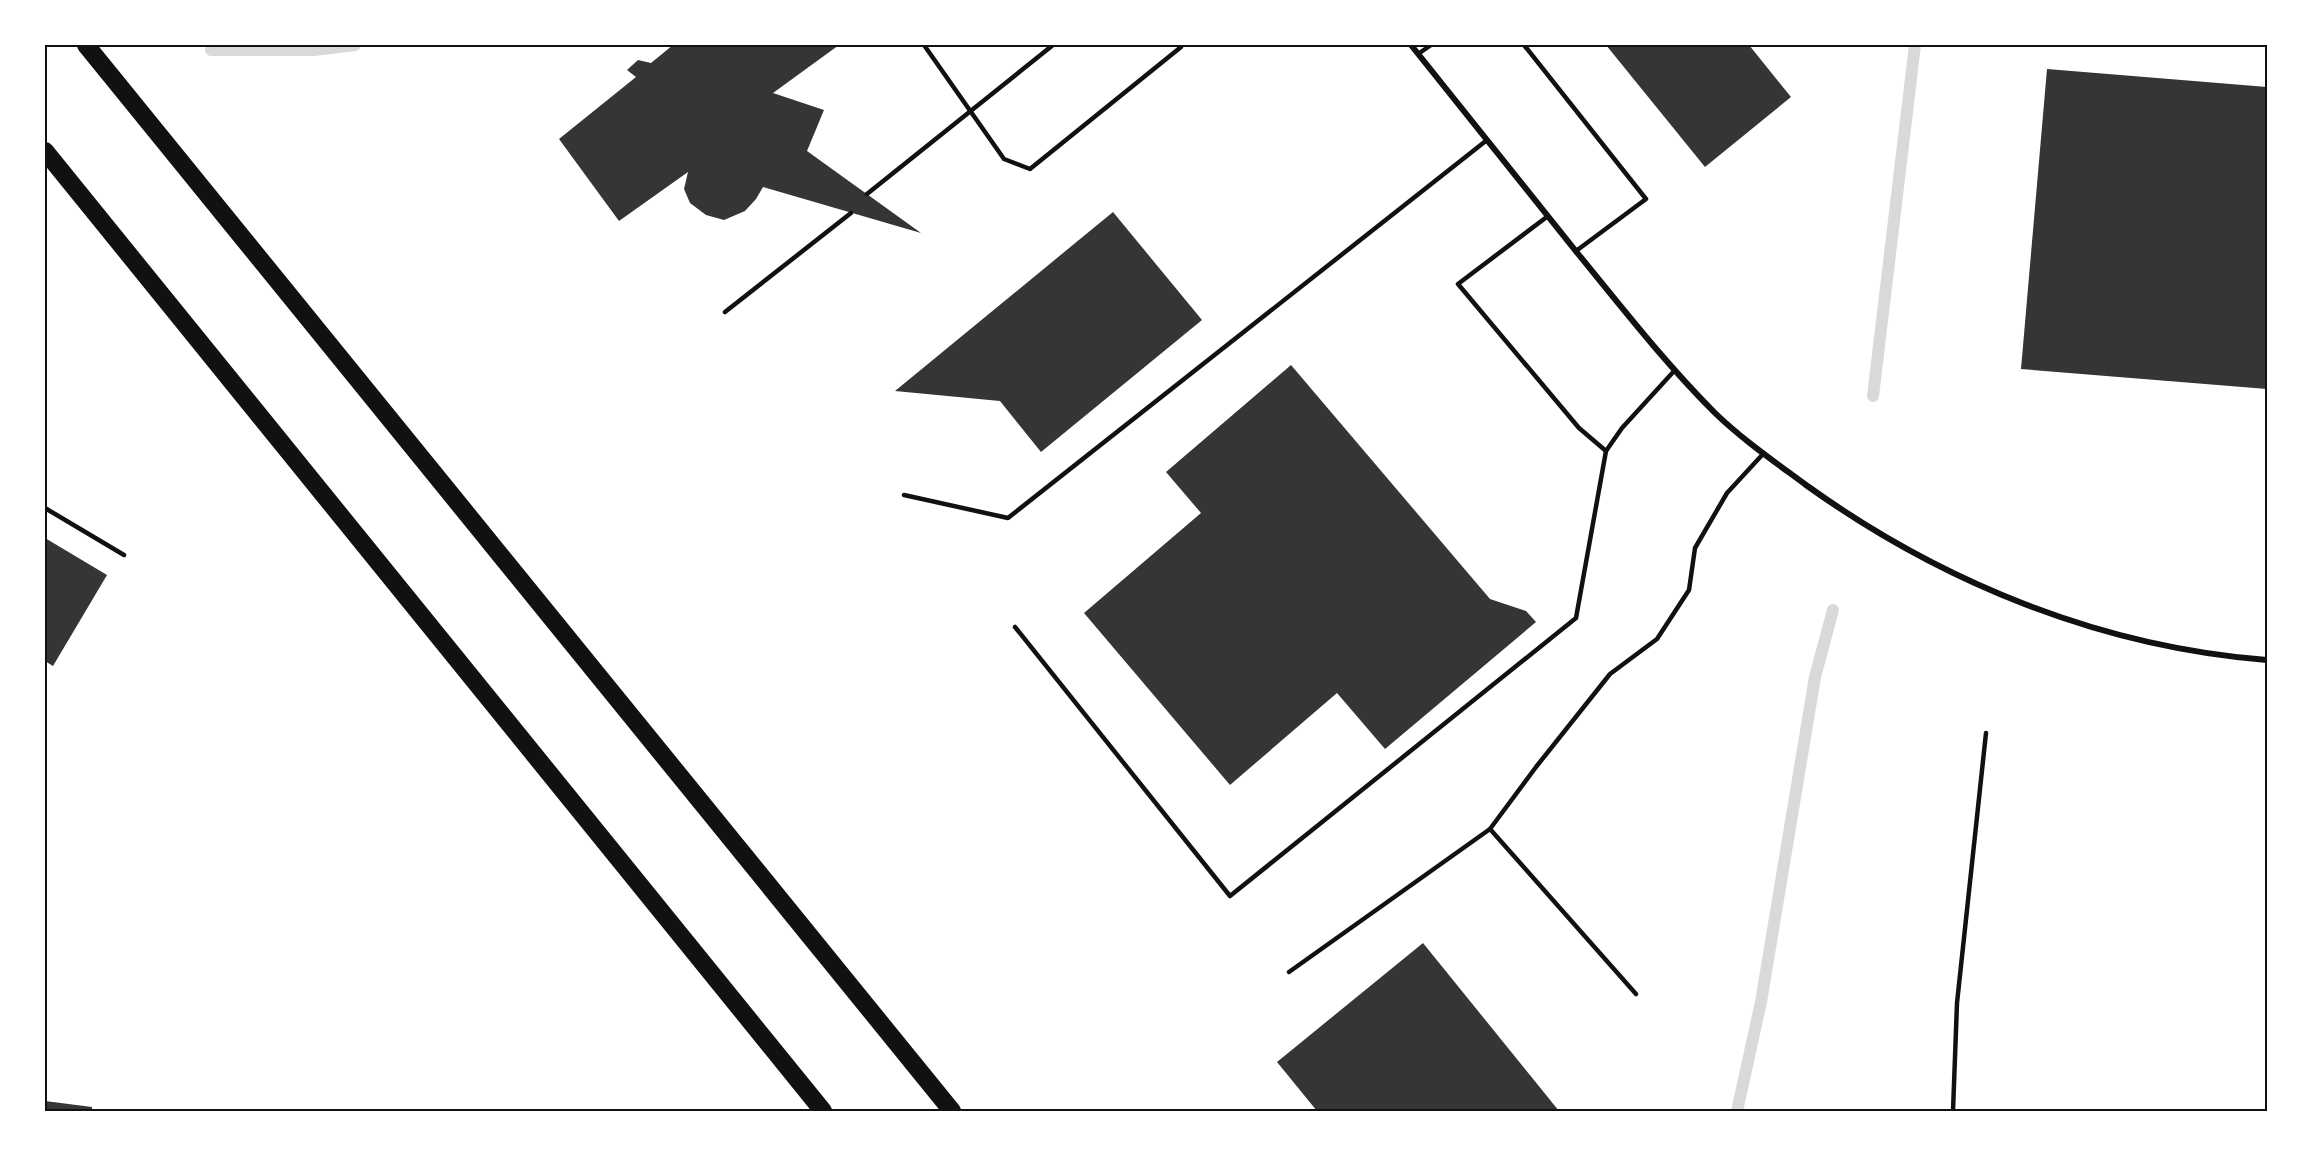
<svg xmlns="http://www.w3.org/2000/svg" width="2312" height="1156" font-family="'Nunito Sans',sans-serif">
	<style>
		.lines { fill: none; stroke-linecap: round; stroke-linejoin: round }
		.stream { stroke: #d9d9d9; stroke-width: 12 }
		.building { fill: #353535 }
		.service { stroke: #111; stroke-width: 4.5 }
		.minor { stroke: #111; stroke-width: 6 }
		.motorway { stroke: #111; stroke-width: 18 }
		.neatline { fill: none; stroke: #111; stroke-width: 2 }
	</style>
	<rect width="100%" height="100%" fill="#fff"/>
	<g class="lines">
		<g class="stream">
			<path d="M211,50h103l41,-5"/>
			<path d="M1873,396l42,-351"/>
			<path d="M1737,1111l24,-109 54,-325 18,-67"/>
		</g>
	</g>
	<g class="building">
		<path d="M673,45h166l-66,48 51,17 -17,41 114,82 -158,-46 -7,12 -11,12 -21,9 -18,-5 -16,-12 -6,-14 4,-17 -69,49 -60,-82 77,-62 -9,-7 11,-10 13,3z"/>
		<path d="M1606,45h143l42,52 -86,70z"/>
		<path d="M2047,69l220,18v302l-246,-20z"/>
		<path d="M1113,212l89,108 -161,132 -41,-51 -105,-10z"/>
		<path d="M1291,365l199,234 36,12 10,11 -151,127 -48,-56 -107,92 -146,-172 117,-100 -35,-41z"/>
		<path d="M45,538l62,37 -54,91 -8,-5z"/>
		<path d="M1423,943l136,168h-242l-40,-49z"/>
		<path d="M45,1101l47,6v4h-47z"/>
	</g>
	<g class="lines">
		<g class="service">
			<path d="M924,45l80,114 26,10 151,-122v-2"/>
			<path d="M1524,45l122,154 -70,52"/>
			<path d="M1418,54l13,-9"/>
			<path d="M867,194l186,-149"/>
			<path d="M1548,216l-90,68 121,144 27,23"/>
			<path d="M725,312l126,-99"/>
			<path d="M904,495l104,23 479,-378"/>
			<path d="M45,508l79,47"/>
			<path d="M1015,627l215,269 346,-278 30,-167 16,-23 53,-58"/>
			<path d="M1490,829l146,165"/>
			<path d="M1289,972l201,-143 46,-62 74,-93 47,-35 32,-49 6,-42 32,-55 36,-39"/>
			<path d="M1953,1111l4,-108 29,-270"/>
		</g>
		<path class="minor" d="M1411,45c56,70 112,140 168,210 44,54 87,109 136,158 28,27 60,49 91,72 135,97 294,162 461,175"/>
		<g class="motorway">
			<path d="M86,45l866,1066"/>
			<path d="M45,151l778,960"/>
		</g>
	</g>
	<rect width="2312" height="1156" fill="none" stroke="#ffffff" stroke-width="93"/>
	<rect x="46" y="46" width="2220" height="1064" class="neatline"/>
</svg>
